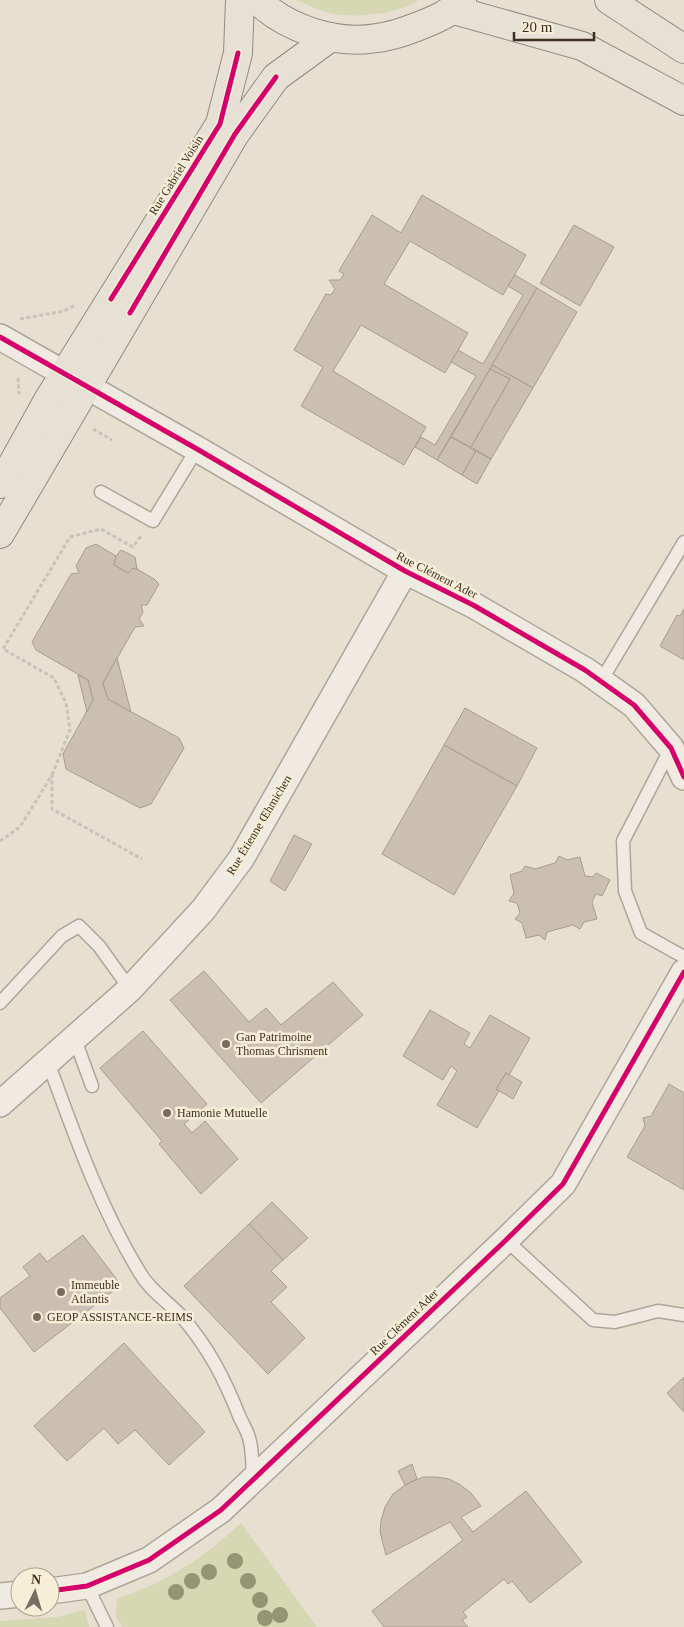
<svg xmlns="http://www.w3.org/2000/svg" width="684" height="1627" font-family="'Times New Roman',serif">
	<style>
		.green { fill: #d6d7b3 }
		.building { fill: #cbbfb2; stroke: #a89c90 }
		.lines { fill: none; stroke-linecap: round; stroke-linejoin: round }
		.service-casing { stroke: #ada599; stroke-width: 15 }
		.minor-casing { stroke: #ada599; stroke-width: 28 }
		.primary-casing { stroke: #928b80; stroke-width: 30 }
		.path { stroke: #c8c2b9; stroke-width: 3; stroke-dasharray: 4 2.5; stroke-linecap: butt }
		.service { stroke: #efebe3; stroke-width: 12 }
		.minor { stroke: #efebe3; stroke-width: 25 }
		.primary { stroke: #e6e1d4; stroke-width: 28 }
		.cycleway-casing { stroke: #f7eed8; stroke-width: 8 }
		.cycleway { stroke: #d6006c; stroke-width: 5 }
		.tree { fill: #929673 }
		.poi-dot { fill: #786c5e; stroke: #f7eed8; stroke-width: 2 }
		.labels { text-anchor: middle; stroke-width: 5; stroke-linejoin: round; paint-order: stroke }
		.street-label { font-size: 12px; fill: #3d2e20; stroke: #f7eed8 }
		.poi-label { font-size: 12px; fill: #3d2e20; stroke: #f7eed8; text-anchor: start }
	</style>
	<rect width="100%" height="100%" fill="#e7e0d1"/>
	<g class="green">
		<path d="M296,0h123c-21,14 -66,19 -90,13 -11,-3 -22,-9 -33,-13z"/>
		<path d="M241,1523l76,104h-195l-6,-10 1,-18c51,-18 85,-40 124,-76z"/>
		<path d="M85,1610l4,17h-89v-6l57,-4z"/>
	</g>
	<g class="building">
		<path d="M422,195l104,60 -23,40 -93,-54 -26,43 84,49 -23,40 -84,-48 -28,46 93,56 -22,38 -103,-59 22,-39 -29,-17 32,-56 5,1 4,-6 -6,-9h11l4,-6 -5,-3 33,-56 29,18z"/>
		<path d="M574,225l40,22 -34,59 -40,-23z"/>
		<path d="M515,275l22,13 -100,172 -22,-13 6,-10 14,8 41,-69 -25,-14 7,-12 25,14 40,-69 -15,-9z"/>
		<path d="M537,288l40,24 -44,76 -41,-23z"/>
		<path d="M492,365l41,23 -42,71 -20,-12 39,-68 -20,-10z"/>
		<path d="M490,369l20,10 -39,68 -20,-10z"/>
		<path d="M451,437l25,14 -14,24 -25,-15z"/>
		<path d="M476,451l15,8 -14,25 -15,-9z"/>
		<path d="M96,544l20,12 -2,9 14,8 5,-5 4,1 17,10 5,5 -12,21h-6l2,7 -4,7 5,7 -9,1 -32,56 5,16 71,39 5,10 -33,56 -11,4 -74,-39 -3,-15 30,-54 -5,-20 -52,-30 -4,-8 39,-68 8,-1 -3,-7 10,-18z"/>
		<path d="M121,550l14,7 2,12 -4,-1 -5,5 -14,-8 2,-9z"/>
		<path d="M684,609v51l-24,-14 17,-31 3,1z"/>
		<path d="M117,658l14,54 -23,-13 -5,-16z"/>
		<path d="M78,675l10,5 5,20 -6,12z"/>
		<path d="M465,708l72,40 -20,38 -73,-41z"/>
		<path d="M444,745l73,41 -63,109 -72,-41z"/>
		<path d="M294,835l18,9 -27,47 -15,-10z"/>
		<path d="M559,856l8,4 13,-3 5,19 8,1 3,-4 14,7 -8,16 -6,-2 -4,8 5,17 -13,3 -4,7 -7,-4 -26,7 -2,8 -6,-5 -13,3 -4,-15 -7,-4 5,-6 -3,-10 -8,-2 5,-8 -4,-18 12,-4 3,-5 10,3 20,-6z"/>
		<path d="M204,971l45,51 17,-14 15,17 52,-43 30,33 -102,88 -91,-103z"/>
		<path d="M430,1010l40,23 -6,11 6,4 20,-33 40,23 -21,37 -3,-2 -10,16 3,2 -22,37 -40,-23 20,-34 -6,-5 -8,14 -40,-24z"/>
		<path d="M143,1031l64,73 -23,20 8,9 13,-12 33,38 -37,35 -42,-50 3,-3 -62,-73z"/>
		<path d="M506,1073l16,9 -9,17 -17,-10z"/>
		<path d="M669,1084l15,9v97l-57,-33 18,-31 -2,-8 8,-2z"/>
		<path d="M272,1202l36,36 -25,22 -34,-36z"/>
		<path d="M249,1224l34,36 -12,11 16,16 -16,15 34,36 -37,36 -84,-88z"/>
		<path d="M83,1235l38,50 -87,67 -34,-44v-10l30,-22 -7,-9 6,-5 11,-9 7,9z"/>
		<path d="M124,1343l81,89 -36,33 -34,-35 -17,14 -14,-16 -37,33 -33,-35z"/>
		<path d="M684,1377v35l-17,-19z"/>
		<path d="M412,1464l5,15 -12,6 -7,-14z"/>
		<path d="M423,1477h14l12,2 10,5 12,9 10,13 -20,11 12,15 53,-41 56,71 -52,41 -18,-22 -4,3 -4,-5 -41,33 4,5 -5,3 6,7h-84l-12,-16 91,-71 -13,-18 -64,33 -6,-23 1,-11 4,-14 8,-13 12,-9z"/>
	</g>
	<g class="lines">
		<g class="service-casing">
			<g id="service">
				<path d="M101,492l52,29 44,-72"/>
				<path d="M601,681l83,-139"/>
				<path d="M671,748l-48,93 2,50 16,42 43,24"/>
				<path d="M0,1003l62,-67 17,-10 20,20 31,43"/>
				<path d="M74,1037l18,49"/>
				<path d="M48,1062c26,71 52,146 92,211 10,18 29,29 42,44 27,31 43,63 58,101 4,8 9,16 10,24 3,12 2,26 3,38"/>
				<path d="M506,1240l87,80 22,2 43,-11 26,4"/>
				<path d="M87,1586l20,41"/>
			</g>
		</g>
		<g class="minor-casing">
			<g id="minor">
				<path d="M0,337l197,112 208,122 68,34 112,65 49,35 37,43 13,29"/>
				<path d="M0,1104l130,-115 73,-79 38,-51 164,-288"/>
				<path d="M50,1591l37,-5 62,-26 72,-50 285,-270 57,-56 121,-212"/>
				<path d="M0,1596l20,-2"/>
			</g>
		</g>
		<g class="primary-casing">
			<g id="primary">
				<path d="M257,0c30,29 79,45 120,38 17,-2 32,-8 47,-14 15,-6 28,-12 38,-24"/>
				<path d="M609,0l75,49"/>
				<path d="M454,10l128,36 102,55"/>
				<path d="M0,484l12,-19 35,-63 173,-278 18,-71 2,-53"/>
				<path d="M0,534l235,-400 41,-57 55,-40"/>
			</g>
		</g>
		<g class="path">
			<path d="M20,319l44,-8 11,-6"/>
			<path d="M18,378l1,16"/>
			<path d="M93,429l19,11"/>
			<path d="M52,775l18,-45 -4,-27 -12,-25 -51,-29 67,-112 31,-8 32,18 8,-11"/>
			<path d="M0,841l20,-14 32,-52v34l90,50"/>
		</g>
		<use href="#service" class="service"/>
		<use href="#minor" class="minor"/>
		<use href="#primary" class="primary"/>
		<g class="cycleway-casing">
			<g id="cycleway">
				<path d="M111,299l109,-175 18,-71"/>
				<path d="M130,313l105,-179 41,-57"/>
				<path d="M0,337l197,112 208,122 68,34 112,65 49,35 37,43 13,29"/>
				<path d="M50,1591l37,-5 62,-26 72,-50 285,-270 57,-56 121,-212"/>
			</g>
		</g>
		<use href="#cycleway" class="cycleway"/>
	</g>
	<g class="tree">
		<circle cx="235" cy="1561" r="8"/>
		<circle cx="209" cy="1572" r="8"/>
		<circle cx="192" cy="1581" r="8"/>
		<circle cx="248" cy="1581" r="8"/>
		<circle cx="176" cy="1592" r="8"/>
		<circle cx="260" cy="1600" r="8"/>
		<circle cx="280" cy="1615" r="8"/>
		<circle cx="265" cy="1618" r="8"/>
	</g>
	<g class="poi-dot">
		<circle cx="226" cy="1044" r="5"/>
		<circle cx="167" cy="1113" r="5"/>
		<circle cx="61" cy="1292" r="5"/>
		<circle cx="37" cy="1317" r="5"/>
	</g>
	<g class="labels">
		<g class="street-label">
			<text transform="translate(176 175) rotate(-58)" y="4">Rue Gabriel Voisin</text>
			<text transform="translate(437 575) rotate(27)" y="4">Rue Clément Ader</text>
			<text transform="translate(259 825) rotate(-59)" y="4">Rue Étienne Œhmichen</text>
			<text transform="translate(404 1322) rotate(-44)" y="4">Rue Clément Ader</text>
		</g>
		<g class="poi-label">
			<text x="236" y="1041">Gan Patrimoine<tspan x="236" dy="14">Thomas Chrisment</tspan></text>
			<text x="177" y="1117">Hamonie Mutuelle</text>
			<text x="71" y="1289">Immeuble<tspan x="71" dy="14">Atlantis</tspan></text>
			<text x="47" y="1321">GEOP ASSISTANCE-REIMS</text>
		</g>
	</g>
	<g transform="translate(35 1592) rotate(5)"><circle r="24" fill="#f7eed8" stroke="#ada18e"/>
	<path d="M0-4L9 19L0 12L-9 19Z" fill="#786c5e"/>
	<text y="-8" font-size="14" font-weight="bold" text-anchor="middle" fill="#3d2e20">N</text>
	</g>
	<path d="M514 32v8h80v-8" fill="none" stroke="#3d2e20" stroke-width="2.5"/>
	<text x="522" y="32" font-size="15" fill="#3d2e20" stroke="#f7eed8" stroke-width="4" paint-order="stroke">20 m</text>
</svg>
